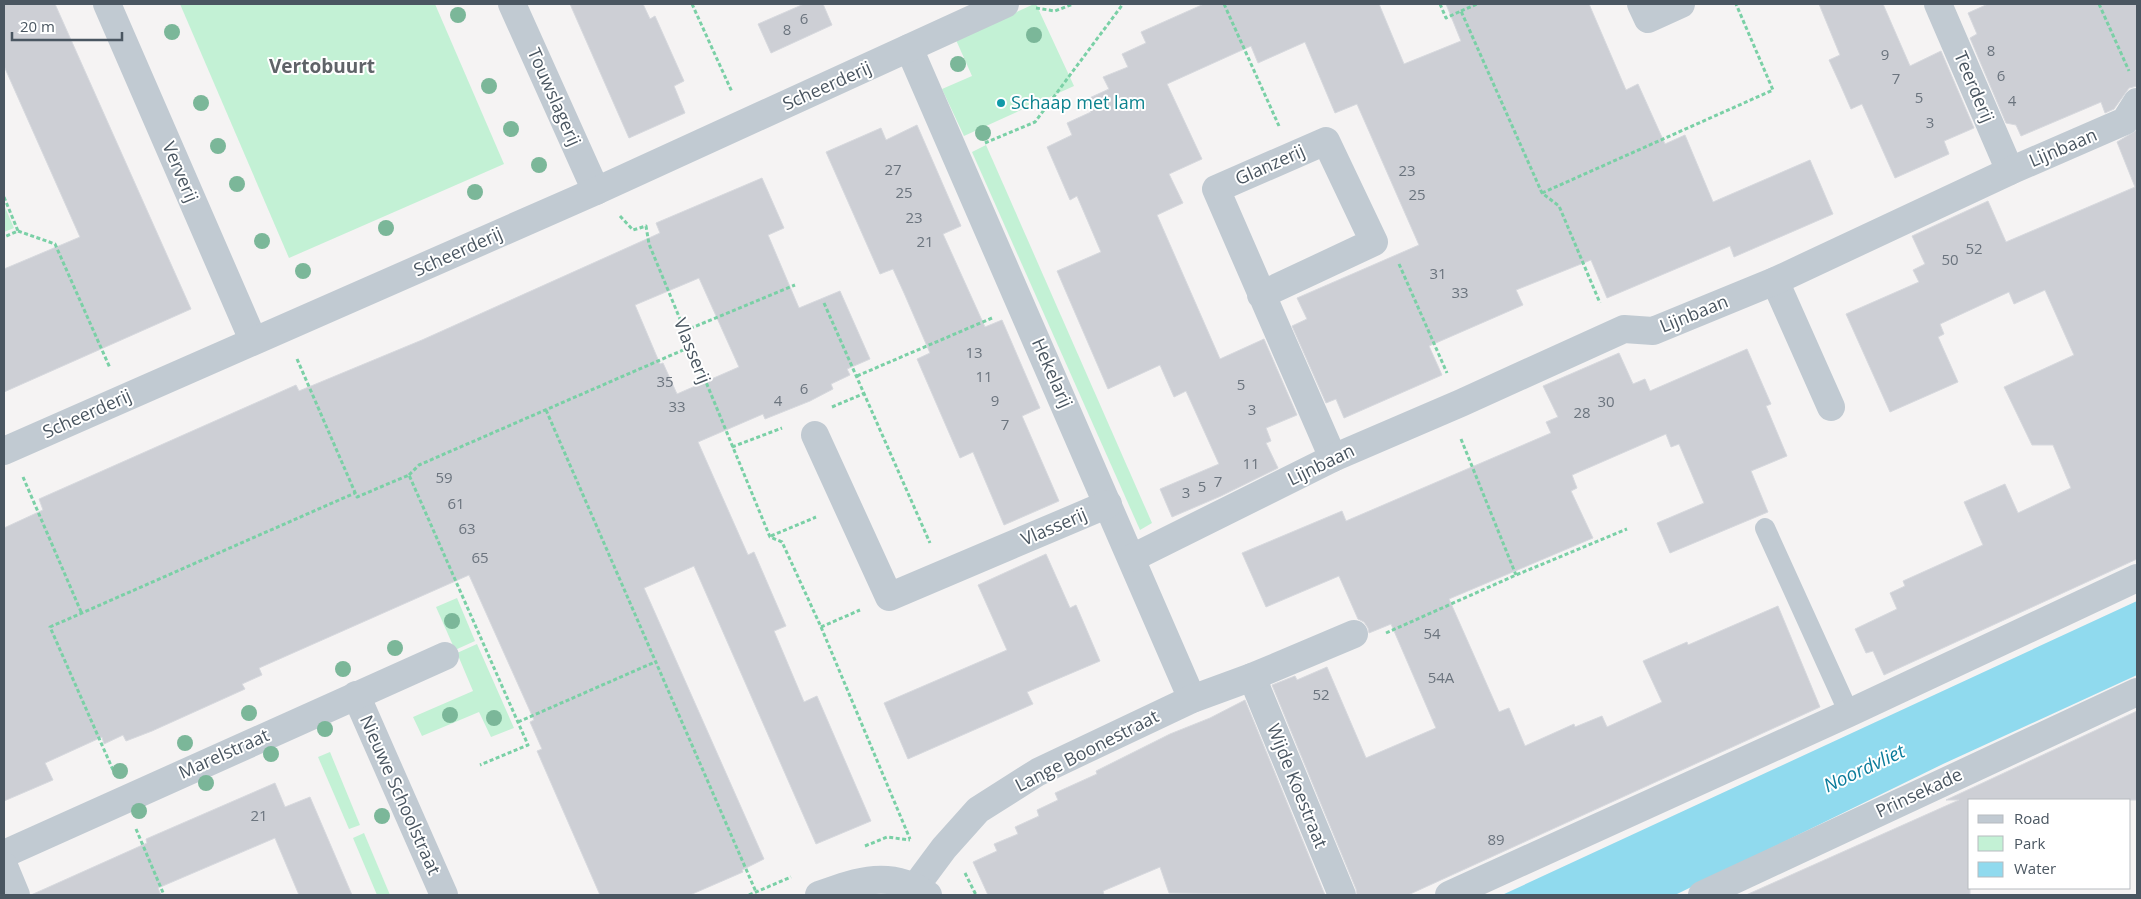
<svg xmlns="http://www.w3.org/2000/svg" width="2141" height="899" font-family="'Open Sans',sans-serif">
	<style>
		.green { fill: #c3f1d5 }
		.water { fill: #90daee }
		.building { fill: #cdcfd5; stroke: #d7d9de; fill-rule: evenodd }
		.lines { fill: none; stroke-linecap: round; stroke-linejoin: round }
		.path { stroke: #7ad0a6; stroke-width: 3; stroke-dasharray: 4 2.5; stroke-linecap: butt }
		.service { stroke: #c1cad2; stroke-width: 20 }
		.minor { stroke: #c1cad2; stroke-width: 28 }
		.tertiary { stroke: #c1cad2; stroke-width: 28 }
		.tree { fill: #7bb799 }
		.culture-dot { fill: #0f9aa8; stroke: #fff; stroke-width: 2 }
		.labels { text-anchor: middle; stroke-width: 4; stroke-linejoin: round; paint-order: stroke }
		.number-label { font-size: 15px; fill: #6b747e }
		.street-label { font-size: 18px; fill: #4a5661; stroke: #fff }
		.culture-label { font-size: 18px; fill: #0d838f; stroke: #fff; text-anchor: start }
		.neighbourhood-label { font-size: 19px; font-weight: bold; fill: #5f6368; stroke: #fff }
		.water-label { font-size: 19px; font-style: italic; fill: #0c7c9b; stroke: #fff }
	</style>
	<rect width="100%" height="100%" fill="#f5f3f3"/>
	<g class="green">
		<path d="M180,4h255l69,160 -215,94z"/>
		<path d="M1034,4h2l38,82 -110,50 -22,-47 30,-13 -16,-36z"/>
		<path d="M986,145l166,378 -12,7 -168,-378z"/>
		<path d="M4,205l10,23 -10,4z"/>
		<path d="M457,598l18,43 -20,9 -19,-43z"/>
		<path d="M477,644l37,84 -23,9 -12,-25 -57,24 -9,-19 60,-26 -16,-38z"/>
		<path d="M330,752l30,73 -11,4 -31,-72z"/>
		<path d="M364,833l26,62h-13l-24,-57z"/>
	</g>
	<path class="water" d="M2137,601v74l-194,89 -268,131h-173z"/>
	<g class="building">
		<path d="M4,4h51l136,305 -187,83v-123l76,-32 -76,-171z"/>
		<path d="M570,4h73l7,15 5,-3 29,65 -10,5 11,27 -56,25z"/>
		<path d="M804,4h19l9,21 -61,28 -13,-29z"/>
		<path d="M1204,4h175l25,60 57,-23 -15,-37h143l37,86 12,-6 27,60 20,-9 28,67 97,-42 23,54 -99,43 -4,-11 -123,52 -16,-38 -75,30 7,15 -94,41 13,29 -98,43 -8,-19 -10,4 -34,-77 15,-7 -10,-21 122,-53 -62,-141 -22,9 -30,-71 -47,21 -7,-17 -84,38 35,75 -33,15 14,29 -26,12 63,144 44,-20 33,76 -31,13 5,13 -5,2 12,25 -57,28 -49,21 -12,-28 59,-25 -33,-73 -12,6 -14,-32 -52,24 -51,-118 44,-19 -24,-56 -7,4 -23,-53 25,-12 -5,-12 24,-11 -6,-12 24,-11 -6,-12 25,-10 -6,-13 24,-11 -5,-11z"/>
		<path d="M1819,4h64l27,62 31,-15 33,77 -30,13 5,13 -54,24 -33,-74 -11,5 -11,-25 -11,-24 11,-5z"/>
		<path d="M1988,4h149v82l-8,2 -15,21 -9,4 -4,-11 -80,34 -5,-11 -10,-2 -36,-85 7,-4 -9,-21z"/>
		<path d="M917,125l44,101 -18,8 42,93 17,-7 38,88 -18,8 37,85 -55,24 -31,-73 -13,6 -43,-99 13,-6 -26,-60 -11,-24 -13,5 -54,-122 55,-24 5,12z"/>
		<path d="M2137,130v429l-253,116 -11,-24 -7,2 -11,-24 42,-20 -7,-16 15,-7 -2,-5 80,-36 -19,-43 41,-18 13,29 53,-25 -18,-43h-21l-28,-58 70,-32 -29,-65 -31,14 -5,-12 -69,32 4,10 -6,3 20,45 -68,30 -44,-98 73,-32 -6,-12 12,-6 -13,-28 76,-35 18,41 129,-55 -18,-45z"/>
		<path d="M762,178l22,50 -16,7 31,73 41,-17 30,68 -23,10 3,6 -19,9 2,5 -23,12 -45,18 -2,-5 -65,28 50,113 6,-3 32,74 -12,5 30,71 13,-6 54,125 -55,23 -122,-278 -50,22 120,271 -22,11 1,2 -53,23h-90l-63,-144 5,-2 -12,-27 4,-2 -65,-145 -210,93 3,7 -20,9 3,5 -93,42 -26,10 -3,-6 -19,9 -2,-7 -57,26 8,17 -49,21v-273l39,-18 -4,-11 257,-114 3,6 123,-51 238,-107 -4,-10zM699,278l40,89 -62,27 -14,-31 -3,1 -25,-59z"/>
		<path d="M1747,349l24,55 -5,2 21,50 -36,15 17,41 -98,41 -13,-30 47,-20 -25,-59 -8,3 -5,-13 -94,41 5,13 -6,3 22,47 -144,61 50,113 10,-4 16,38 49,-22 1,3 27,-11 5,11 55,-25 -19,-41 44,-19 1,3 90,-39 42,101 -412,188h-51l-1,-6 -84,-204 23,-9 2,4 30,-13 39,91 70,-30 -45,-104 -22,9 -1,-5 -4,-6 -6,-3 -19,-43 -73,31 -24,-54 100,-42 4,10 205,-88 -5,-11 12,-5 -15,-31 76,-33 14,31 12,-5 5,12z"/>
		<path d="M1046,554l24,54 6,-3 24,56 -73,31 6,12 -125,55 -24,-56 123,-53 -29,-65z"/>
		<path d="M1245,700l80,195 -156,-2 -9,-26 -57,24 1,4h-116l-15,-33 24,-11 -3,-7 24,-10 -3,-7 24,-11 -2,-6 21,-10 -3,-7 42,-19 -1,-3 74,-37 40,-16z"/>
		<path d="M2137,711v89h-167v95h-224l213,-95h-13z"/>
		<path d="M275,783l10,24 25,-10 42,98h-53l-24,-57 -117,50 3,7h-130l116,-52 -1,-4z"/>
	</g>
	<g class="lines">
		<g class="path">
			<path d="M692,4l40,88"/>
			<path d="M1224,4l55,122"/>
			<path d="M1440,4l6,14 15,-7 81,182 17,13 41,97"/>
			<path d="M2099,4l30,67"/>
			<path d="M1036,8l19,3 18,-7"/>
			<path d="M1461,11l16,-7"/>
			<path d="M985,143l50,-21 88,-118"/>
			<path d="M1542,193l231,-103 -37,-86"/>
			<path d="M4,197l14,34 -14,6"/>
			<path d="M620,216l13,14 13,-4 3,18 121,293 12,5 39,85 89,212"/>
			<path d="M18,231l37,13 55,124"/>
			<path d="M1399,264l48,109"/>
			<path d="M824,303l106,240"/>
			<path d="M684,331l111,-46"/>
			<path d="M297,359l60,138 52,-22 119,270 -48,20"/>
			<path d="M857,376l135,-58"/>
			<path d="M832,407l33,-14"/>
			<path d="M546,410l210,482"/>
			<path d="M1461,439l55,136"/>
			<path d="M732,447l50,-19"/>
			<path d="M409,475l10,-10 271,-118"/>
			<path d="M23,477l59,137"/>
			<path d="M771,536l45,-19"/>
			<path d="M821,627l39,-17"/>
			<path d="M1386,633l130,-58 111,-46"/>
			<path d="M518,722l137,-60"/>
			<path d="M113,770l-63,-143 305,-134"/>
			<path d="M136,829l28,66"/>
			<path d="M865,846l22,-9 23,3"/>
			<path d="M965,873l11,22"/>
			<path d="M749,895l42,-18"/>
		</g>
		<path class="service" d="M1765,528l84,185"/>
		<g class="minor">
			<path d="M107,4l146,336"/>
			<path d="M512,4l84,187"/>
			<path d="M1641,4l7,15 33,-15"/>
			<path d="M1938,4l72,167"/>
			<path d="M909,48l283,651"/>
			<path d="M1775,281l56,126"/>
			<path d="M1261,295l113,-53 -48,-101 -110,48 117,269"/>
			<path d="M815,435l74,162 219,-93"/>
			<path d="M4,451l592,-260 409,-187"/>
			<path d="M1132,558l201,-100 128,-55 163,-74 29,2 122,-50 235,-110 115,-50 12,-19"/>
			<path d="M1252,677l90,218"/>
			<path d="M356,695l88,200"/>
			<path d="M4,854l441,-198"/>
			<path d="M4,866l12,29"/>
			<path d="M915,887l29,-39 34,-38 60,-38 154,-73 60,-22 102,-43"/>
			<path d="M1449,895l400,-182 288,-135"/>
			<path d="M1702,895l435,-203"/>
		</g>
		<path class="tertiary" d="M819,895c39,-14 71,-26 109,0"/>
	</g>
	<g class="tree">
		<circle cx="458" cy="15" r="8"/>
		<circle cx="172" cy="32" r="8"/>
		<circle cx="1034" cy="35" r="8"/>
		<circle cx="958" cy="64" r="8"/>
		<circle cx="489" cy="86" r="8"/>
		<circle cx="201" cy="103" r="8"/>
		<circle cx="511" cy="129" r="8"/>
		<circle cx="983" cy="133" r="8"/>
		<circle cx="218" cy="146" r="8"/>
		<circle cx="539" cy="165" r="8"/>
		<circle cx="237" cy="184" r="8"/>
		<circle cx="475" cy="192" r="8"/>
		<circle cx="386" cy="228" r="8"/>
		<circle cx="262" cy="241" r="8"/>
		<circle cx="303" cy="271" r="8"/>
		<circle cx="452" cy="621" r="8"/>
		<circle cx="395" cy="648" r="8"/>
		<circle cx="343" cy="669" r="8"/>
		<circle cx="249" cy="713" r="8"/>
		<circle cx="450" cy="715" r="8"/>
		<circle cx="494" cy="718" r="8"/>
		<circle cx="325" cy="729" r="8"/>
		<circle cx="185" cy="743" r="8"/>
		<circle cx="271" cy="754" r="8"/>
		<circle cx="120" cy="771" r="8"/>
		<circle cx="206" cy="783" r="8"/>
		<circle cx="139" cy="811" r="8"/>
		<circle cx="382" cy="816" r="8"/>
	</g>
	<circle class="culture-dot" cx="1001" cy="103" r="5"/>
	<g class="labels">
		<g class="number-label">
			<text x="804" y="24">6</text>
			<text x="787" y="35">8</text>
			<text x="1991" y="56">8</text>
			<text x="1885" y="60">9</text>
			<text x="2001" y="81">6</text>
			<text x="1896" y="84">7</text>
			<text x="1919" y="103">5</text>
			<text x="2012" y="106">4</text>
			<text x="1930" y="128">3</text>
			<text x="893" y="175">27</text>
			<text x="1407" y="176">23</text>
			<text x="904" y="198">25</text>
			<text x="1417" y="200">25</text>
			<text x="914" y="223">23</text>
			<text x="925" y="247">21</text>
			<text x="1974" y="254">52</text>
			<text x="1950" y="265">50</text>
			<text x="1438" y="279">31</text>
			<text x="1460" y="298">33</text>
			<text x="974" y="358">13</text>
			<text x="984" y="382">11</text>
			<text x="665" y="387">35</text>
			<text x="1241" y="390">5</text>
			<text x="804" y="394">6</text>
			<text x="778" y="406">4</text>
			<text x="995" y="406">9</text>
			<text x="1606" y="407">30</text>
			<text x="677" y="412">33</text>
			<text x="1252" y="415">3</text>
			<text x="1582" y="418">28</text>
			<text x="1005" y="430">7</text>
			<text x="1251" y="469">11</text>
			<text x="444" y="483">59</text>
			<text x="1218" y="487">7</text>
			<text x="1202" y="492">5</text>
			<text x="1186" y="498">3</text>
			<text x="456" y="509">61</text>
			<text x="467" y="534">63</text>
			<text x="480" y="563">65</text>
			<text x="1432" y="639">54</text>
			<text x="1441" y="683">54A</text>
			<text x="1321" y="700">52</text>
			<text x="259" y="821">21</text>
			<text x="1496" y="845">89</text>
		</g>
		<g class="street-label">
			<text transform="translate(827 86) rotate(-24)" y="6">Scheerderij</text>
			<text transform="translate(1974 87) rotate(67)" y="6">Teerderij</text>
			<text transform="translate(554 97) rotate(66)" y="6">Touwslagerij</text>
			<text transform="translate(2063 148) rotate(-23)" y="6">Lijnbaan</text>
			<text transform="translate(1270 165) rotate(-24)" y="6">Glanzerij</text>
			<text transform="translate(180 172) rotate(67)" y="6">Ververij</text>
			<text transform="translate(458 252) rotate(-24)" y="6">Scheerderij</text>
			<text transform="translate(1694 314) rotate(-22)" y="6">Lijnbaan</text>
			<text transform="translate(692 351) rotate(68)" y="6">Vlasserij</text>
			<text transform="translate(1052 373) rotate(66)" y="6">Hekelarij</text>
			<text transform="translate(87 414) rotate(-24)" y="6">Scheerderij</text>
			<text transform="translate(1321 465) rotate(-26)" y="6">Lijnbaan</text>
			<text transform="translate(1054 527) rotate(-23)" y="6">Vlasserij</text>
			<text transform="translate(1087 751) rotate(-27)" y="6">Lange Boonestraat</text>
			<text transform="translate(224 754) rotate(-24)" y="6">Marelstraat</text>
			<text transform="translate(1297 786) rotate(68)" y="6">Wijde Koestraat</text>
			<text transform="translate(1919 793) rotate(-25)" y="6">Prinsekade</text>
			<text transform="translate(400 795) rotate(66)" y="6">Nieuwe Schoolstraat</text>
		</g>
		<g class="culture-label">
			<text x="1011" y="109">Schaap met lam</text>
		</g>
		<g class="neighbourhood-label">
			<text x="322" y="73">Vertobuurt</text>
		</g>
		<g class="water-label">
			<text transform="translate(1864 768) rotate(-25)" y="7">Noordvliet</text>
		</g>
	</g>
	<rect width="2141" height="899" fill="none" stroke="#4a5661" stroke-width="10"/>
	<rect x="1968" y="799" width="162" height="90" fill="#ffffff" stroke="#b7bbc0"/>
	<rect x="1978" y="815" width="25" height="8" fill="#c1cad2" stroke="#b7bbc0"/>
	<text x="2014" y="824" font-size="15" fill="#4a5661">Road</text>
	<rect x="1978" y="836" width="25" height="15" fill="#c3f1d5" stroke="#b7bbc0"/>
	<text x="2014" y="849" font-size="15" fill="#4a5661">Park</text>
	<rect x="1978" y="862" width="25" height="15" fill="#90daee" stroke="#b7bbc0"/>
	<text x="2014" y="874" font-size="15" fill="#4a5661">Water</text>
	<path d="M12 32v8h110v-8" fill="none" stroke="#4a5661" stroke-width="2.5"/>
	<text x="20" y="32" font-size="15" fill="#4a5661" stroke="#ffffff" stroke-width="4" paint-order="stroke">20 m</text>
</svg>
